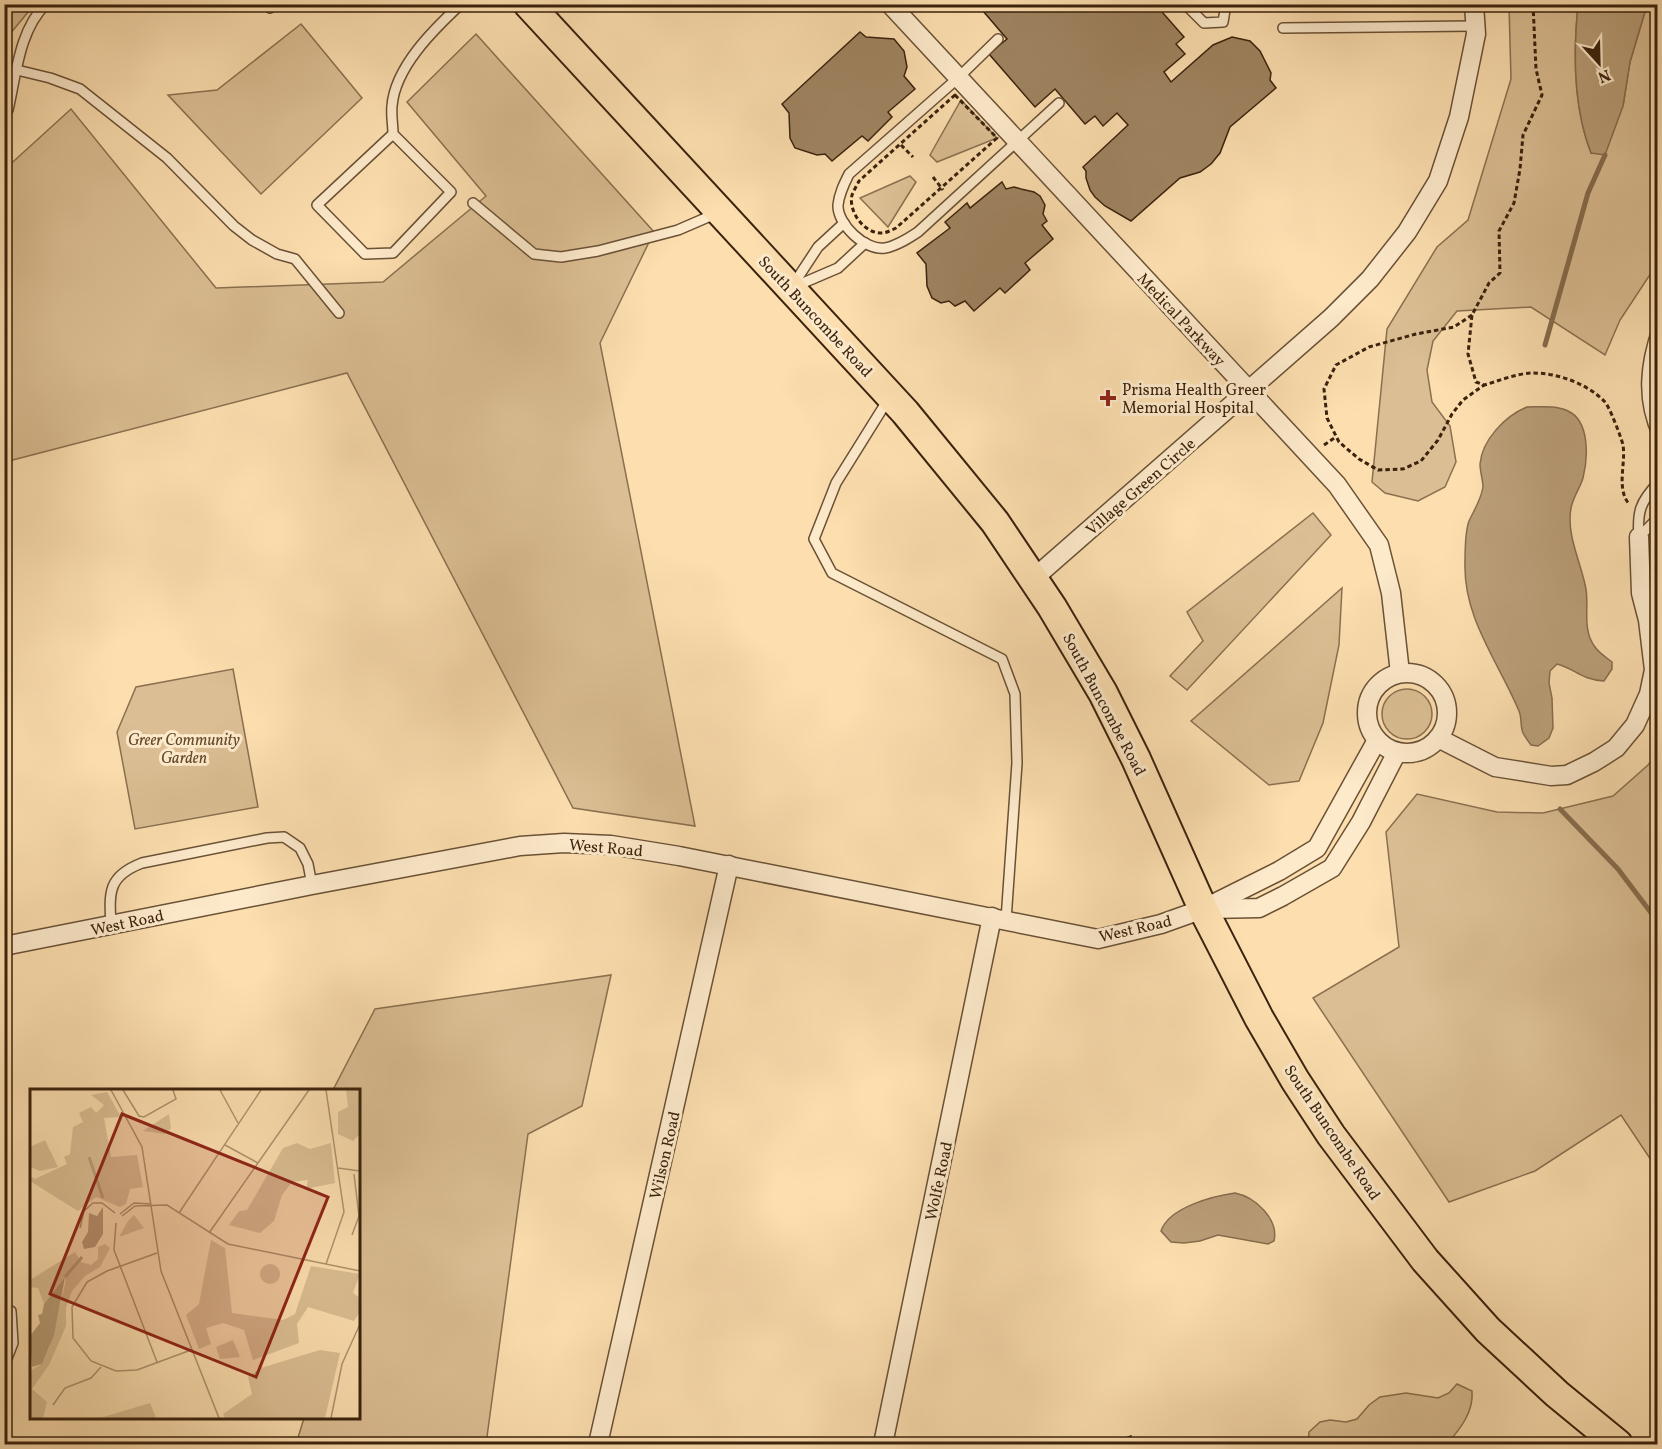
<svg xmlns="http://www.w3.org/2000/svg" width="1662" height="1449" font-family="Vollkorn,serif">
	<style>
		.green { fill: #dbbe93; stroke: #8a7050; stroke-width: 1.5 }
		.water { fill: #ba9e78; stroke: #876c4d; stroke-width: 1.5 }
		.lines { fill: none; stroke-linecap: round; stroke-linejoin: round }
		.stream { stroke: #876c4d; stroke-width: 5 }
		.building { fill: #9f8461; stroke: #3a220d; stroke-width: 1.5 }
		.service-casing { stroke: #6a5136; stroke-width: 12 }
		.minor-casing { stroke: #6a5136; stroke-width: 21 }
		.primary-casing { stroke: #3a220d; stroke-width: 32 }
		.path { stroke: #3a220d; stroke-width: 3; stroke-dasharray: 4.5 3; stroke-linecap: butt }
		.service { stroke: #fdeacb; stroke-width: 9 }
		.minor { stroke: #fdeacb; stroke-width: 18 }
		.primary { stroke: #fcdeaf; stroke-width: 28 }
		.poi-dot { fill: #8f2418; stroke: #fdeacb; stroke-width: 2 }
		.labels { text-anchor: middle; stroke-width: 6; stroke-linejoin: round; paint-order: stroke }
		.street-label { font-size: 16px; fill: #3a220d; stroke: #fdeacb }
		.poi-label { font-size: 16px; fill: #3a220d; stroke: #fdeacb; text-anchor: start }
		.park-label { font-size: 16px; font-style: italic; fill: #62492e; stroke: #fdeacb }
		.inset-river { fill: none; stroke: #ba9e78; stroke-width: 3 }
		.inset-road { fill: none; stroke: #ae936e; stroke-width: 1.5 }
		.view { fill: #8f2418; fill-opacity: 0.15; stroke: #8f2418; stroke-width: 3 }
		.inset-edge { fill: none; stroke: #3a220d; stroke-width: 3 }
	</style>
	<rect width="100%" height="100%" fill="#fcdeaf"/>
	<filter id="stains"><feTurbulence type="fractalNoise" baseFrequency=".00333" numOctaves="4"/><feColorMatrix values="0 0 0 0 .2 0 0 0 0 .09 0 0 0 0 .02 0 0 0 .5 -.17"/></filter>
	<radialGradient id="worn" r=".72"><stop offset=".6" stop-color="#630" stop-opacity="0"/><stop offset="1" stop-color="#630" stop-opacity=".3"/></radialGradient>
	<g class="green">
		<path d="M5,4l29,1 -29,35 -1,-35z"/>
		<path d="M1509,5h69c-5,49 -5,101 13,148l32,-47 7,-44 17,-57h10v259l-37,56 -15,35 -74,-48 -74,4 -24,30 -6,29 5,32 18,24 6,36 -11,25 -27,14 -33,-8 -13,-11 15,-153 50,-82 31,-27 43,-141z"/>
		<path d="M301,24l61,74 -101,96 -93,-99 49,-5z"/>
		<path d="M476,34l178,198 -54,111 95,483 -122,-18 -226,-435 -342,89 -1,-292 67,-61 145,179 167,-6 103,-86 -79,-94z"/>
		<path d="M961,100l36,38 -60,24 -7,-7z"/>
		<path d="M910,176l6,6 -28,45 -28,-29z"/>
		<path d="M1313,513l18,22 -144,155 -17,-14 33,-35 -16,-29z"/>
		<path d="M1342,588l-3,57 -16,78 -24,58 -30,4 -78,-64z"/>
		<path d="M233,669l25,138 -123,22 -18,-97 19,-45z"/>
		<circle cx="1407" cy="714" r="25"/>
		<path d="M1657,753v416l-36,-54 -86,56 -86,31 -136,-204 86,-51 -13,-115 31,-38 80,18 46,1 70,-17 35,-31z"/>
		<path d="M611,975l-29,131 -54,28 -42,310h-190l8,-26h54v-328h-25l42,-81z"/>
		<path d="M1457,1384l15,7c2,21 -12,38 -25,53h-139l1,-12 11,-10 10,-2 16,2 11,-3 12,-14 11,-8 26,-4 32,5 11,-5z"/>
	</g>
	<g class="water">
		<path d="M1578,5h69l-17,57 -7,44 -18,49 -14,-2c-18,-46 -18,-99 -13,-148z"/>
		<path d="M1527,407c13,0 29,-2 41,4 22,10 20,47 15,67 -3,10 -10,19 -12,30 -5,27 10,54 15,81 3,19 -4,41 9,58 4,6 12,11 17,15v7l-8,12c-25,-2 -28,-12 -47,-17l-7,7 -1,12 3,15 1,30 -4,10 -11,8 -7,-1c-3,-4 -6,-8 -8,-12 -3,-7 -1,-15 -4,-22 -21,-50 -56,-93 -54,-149 0,-12 0,-30 4,-41 5,-11 12,-21 14,-34 0,-7 -3,-15 -3,-23 2,-24 25,-48 47,-57z"/>
		<path d="M1235,1193c20,4 44,26 39,48l-6,3 -50,-9 -18,6 -16,2 -13,-1 -10,-11c8,-24 53,-35 74,-38z"/>
	</g>
	<g class="lines">
		<g class="stream">
			<path d="M1545,345l43,-152 17,-38"/>
			<path d="M1560,809l58,60 40,53"/>
		</g>
	</g>
	<g class="building">
		<path d="M977,4h178l29,33 -8,7 9,10 -21,18 7,10 42,-37 19,-8 18,4 10,10 11,22 -1,7 6,8 -46,39 -10,26 -9,11 -11,8 -20,6 -49,43 -26,-15 -10,-9 -5,-7 -4,-12v-7l-3,-4 45,-42 -11,-12 -14,13 -8,-10 -10,8 -30,-35 -20,18 -46,-53 18,-15z"/>
		<path d="M860,32l6,5 28,2 10,12 3,16 -3,9 11,13 -27,23 4,5 -24,24 -6,-5 -30,25 -7,-7 -8,1 -22,-7 -5,-10 -1,-25 -7,-9z"/>
		<path d="M1002,182l4,7 8,-2 7,2 13,3 6,4 5,9 -2,9 4,7 -5,4 11,14 -28,24 5,7 -25,23 -5,-5 -26,23 -9,-10 -10,5 -6,-5 -8,2 -9,-5 -5,-12 -1,-22 -9,-11 33,-25 -5,-6 14,-12 8,-7 3,5z"/>
		<path d="M1131,1436l3,8h-26z"/>
	</g>
	<g class="lines">
		<g class="service-casing">
			<g id="service">
				<path d="M268,4l2,4"/>
				<path d="M1185,4l19,19 19,-1 3,-18"/>
				<path d="M1283,28l192,-2"/>
				<path d="M998,39l-40,39 -109,96c-5,10 -10,20 -11,31 -1,19 27,46 47,43 12,-2 24,-10 33,-16l141,-129"/>
				<path d="M17,70l33,8 30,11 87,69 67,68 18,14 25,14 18,5 44,54"/>
				<path d="M4,116l4,-6c8,-34 11,-80 38,-106"/>
				<path d="M393,134l-76,71 48,49 28,-1 58,-61 -58,-58c0,-9 -2,-19 -1,-28 3,-39 42,-77 69,-102"/>
				<path d="M473,203l61,51 27,3 37,-6 80,-21 37,-16"/>
				<path d="M793,285l25,-38 26,-24"/>
				<path d="M796,286l42,-18 27,-25"/>
				<path d="M1658,327c-13,37 -17,72 0,109"/>
				<path d="M889,398l-53,85 -22,56 18,34 170,86 13,35 2,69 -11,157"/>
				<path d="M1639,537c-2,-25 1,-35 19,-54"/>
				<path d="M1639,537l19,-19"/>
				<path d="M111,925c-2,-33 -3,-49 31,-62l125,-25 17,-1 16,11 8,16 4,21"/>
				<path d="M4,1366l9,-23 -2,-32"/>
			</g>
		</g>
		<g class="minor-casing">
			<g id="minor">
				<path d="M890,4l447,481 42,60 12,48 9,80"/>
				<path d="M1033,579l298,-261 39,-39 37,-47 31,-51 21,-64 17,-83 -2,-30"/>
				<circle cx="1407" cy="713" r="40"/>
				<path d="M1438,738l57,29 56,9 16,-1 27,-13 22,-14 19,-23 14,-31 5,-24 -6,-50 -7,-27 -2,-56"/>
				<path d="M1208,909l51,-1 24,-12 49,-28 29,-46 36,-70"/>
				<path d="M4,946l308,-61 208,-39 44,-3 47,2 68,11 419,83 63,-15 42,-15 76,-38 38,-23 60,-108"/>
				<path d="M598,1444l131,-579"/>
				<path d="M883,1444l109,-527"/>
			</g>
		</g>
		<g class="primary-casing">
			<path id="primary" d="M528,4l377,408 90,110 57,85 51,86 33,66 67,150 56,109 36,62 36,55 94,125 63,70 69,64 61,50"/>
		</g>
		<g class="path">
			<path d="M1533,4l3,65 6,26 -19,40 -3,34 -6,34 -15,28 1,42 -11,10 -17,32 -4,39 8,28 8,3c15,-4 33,-12 49,-12 25,0 55,11 72,29 5,6 16,35 18,43 3,19 -7,43 6,59"/>
			<path d="M955,95l42,43 -101,90c-4,2 -10,5 -14,5 -18,1 -34,-22 -30,-38 2,-5 5,-10 7,-14z"/>
			<path d="M901,145l12,12"/>
			<path d="M933,177l10,13"/>
			<path d="M1472,315l-18,12 -38,7 -47,13 -33,18 -12,24 3,29 12,24 20,17 19,11 25,-1 18,-8 17,-21 14,-26 11,-14 21,-15"/>
			<path d="M1324,445l12,-8"/>
		</g>
		<use href="#service" class="service"/>
		<use href="#minor" class="minor"/>
		<use href="#primary" class="primary"/>
	</g>
	<path class="poi-dot" d="M1105 389h6v6h6v6h-6v6h-6v-6h-6v-6h6z"/>
	<g class="labels">
		<g class="street-label">
			<text transform="translate(816 316) rotate(47)" y="6">South Buncombe Road</text>
			<text transform="translate(1182 319) rotate(47)" y="6">Medical Parkway</text>
			<text transform="translate(1140 486) rotate(-41)" y="6">Village Green Circle</text>
			<text transform="translate(1105 704) rotate(62)" y="6">South Buncombe Road</text>
			<text transform="translate(606 847) rotate(5)" y="6">West Road</text>
			<text transform="translate(127 922) rotate(-12)" y="6">West Road</text>
			<text transform="translate(1135 928) rotate(-13)" y="6">West Road</text>
			<text transform="translate(1333 1132) rotate(56)" y="6">South Buncombe Road</text>
			<text transform="translate(664 1155) rotate(-77)" y="6">Wilson Road</text>
			<text transform="translate(938 1181) rotate(-78)" y="6">Wolfe Road</text>
		</g>
		<g class="poi-label">
			<text x="1122" y="395">Prisma Health Greer<tspan x="1122" dy="18">Memorial Hospital</tspan></text>
		</g>
		<g class="park-label">
			<text x="184" y="745">Greer Community<tspan x="184" dy="18">Garden</tspan></text>
		</g>
	</g>
	<g transform="translate(30 1089)">
		<rect width="330" height="330" fill="#fcdeaf"/>
		<path d="M316,1h14v44l-7,7 -15,-7v-22l10,-5zM77,3l14,25 -17,1 7,39 26,-2 6,32 -13,2 -4,15 -6,3 -24,-10 -18,14 -48,-30v-5l5,3 32,-15 -3,-7 6,-3 3,-27 10,-5 -4,-9 12,-6 5,6 8,-8 -13,-10zM139,25l2,14 -6,6 -22,-3zM15,51l13,27 -18,4 -10,-4v-20zM267,54l13,6 21,-6 4,40 -29,6 2,-9 -16,2 -10,13 -8,26 -14,12 -31,-8 10,-14 8,-1 36,-62zM104,126l10,13 -25,9 9,-16zM181,151l14,8 7,65 51,7 12,-6 16,-48 49,8 -7,19 7,5v14l-6,9 -46,-14 -11,17 2,19 -46,17 -9,-30 -21,-7 -17,5 5,16 -12,5 -13,-34 13,-11zM75,155l5,4 -10,19 -15,9 -13,15 -6,17v18l-17,39 -17,24 15,13 -4,16h-13v-47l12,-7 7,-16 17,-67 -1,-4 -21,27 -6,-16 -8,-1v-7l45,-28 6,10 10,3 7,-6v-12zM230 185a10 10 0 1 1 20 0a10 10 0 1 1-20 0ZM203,251l7,17 -20,2 -4,-12zM290,261l20,3 -15,65h-100l-2,-4 29,-20 -4,-17 13,-9zM120,314l6,15h-56z" fill="#dbbe93"/>
		<path d="M73,118v27l-8,13 -11,2 -2,-7 6,-10 1,-19 8,3zM35,188l-11,58 -12,29 -10,3 -2,-31 10,-13 -2,-8 4,-1 2,-10z" fill="#ba9e78"/>
		<path class="inset-river" d="M59,68l14,41M35,188l17,-20"/>
		<path class="inset-road" d="M81,1l31,57 19,124 58,147M93,1l16,26 5,1 32,-18 -3,-9M190,1l18,33M296,1l18,122 -18,52M195,56l33,18M308,79l22,3M149,124l82,-123M90,125l14,-11 17,1M92,127l13,-10 32,-1 61,39 132,27M86,134l-2,27 43,112M50,139l4,-17 9,-8h9l13,10M179,144l100,-143M322,146l7,-19 -5,-42M127,164l-50,18 -20,11 -15,25 1,31 18,23 25,10 21,-1 54,-20M23,316l12,-17 26,-10 10,-11M301,329l11,-54 18,-40"/>
		<path class="view" d="M92,25l206,83 -72,180 -206,-83z"/>
		<rect width="330" height="330" class="inset-edge"/>
	</g>
	<rect width="1662" height="1449" fill="none" stroke="#fcdeaf" stroke-width="24"/>
	<rect x="6" y="6" width="1650" height="1437" fill="none" stroke="#3a220d" stroke-width="3"/>
	<rect x="12" y="12" width="1638" height="1425" fill="none" stroke="#3a220d" stroke-width="1.5"/>
	<g transform="translate(1599 63) rotate(158)" stroke="#fdeacb" stroke-width="4.5" paint-order="stroke">
	<path d="M0-4.5L10 22L0 15L-10 22Z" fill="#3a220d"/>
	<text y="-9" font-size="16" font-weight="bold" text-anchor="middle" fill="#3a220d">N</text>
	</g>
	<rect width="100%" height="100%" filter="url(#stains)"/>
	<rect width="100%" height="100%" fill="url(#worn)"/>
</svg>
